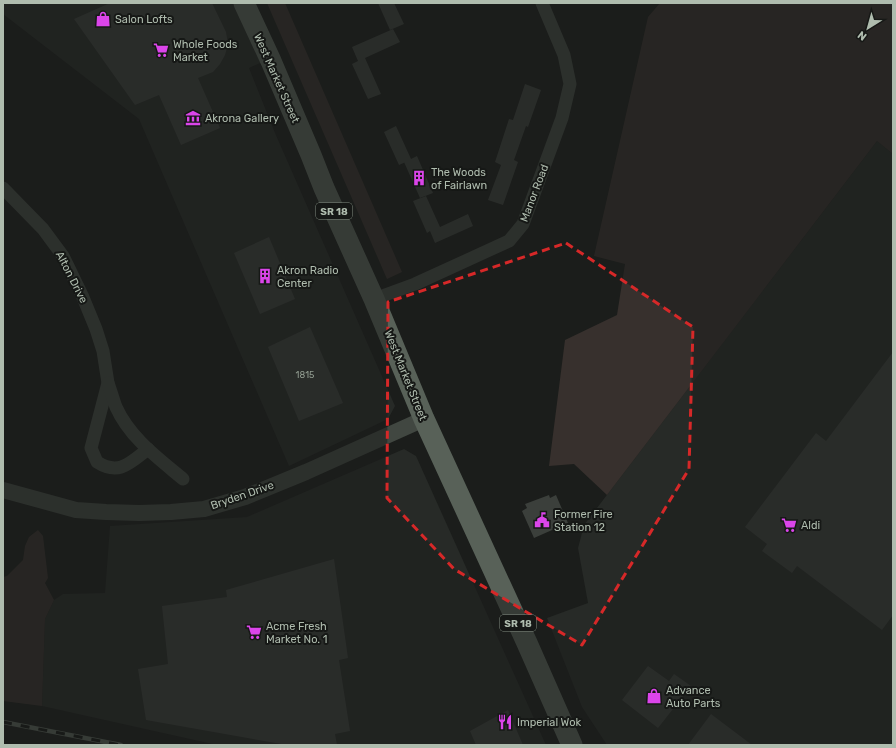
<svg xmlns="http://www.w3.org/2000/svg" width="896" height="748" font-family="Rubik,sans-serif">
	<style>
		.built { fill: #272a27 }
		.green { fill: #37302d }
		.building { fill: #3b3f3b }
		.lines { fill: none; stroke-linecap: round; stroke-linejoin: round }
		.minor { stroke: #414741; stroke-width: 13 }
		.tertiary { stroke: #414741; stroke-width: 16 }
		.primary { stroke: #586158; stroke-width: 21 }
		.rail-casing { stroke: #575f57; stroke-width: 4.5 }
		.rail { stroke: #161816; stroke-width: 3; stroke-dasharray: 9; stroke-linecap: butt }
		.marked { fill: none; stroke: #d62828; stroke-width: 3; stroke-dasharray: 8 5; stroke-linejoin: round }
		.labels { text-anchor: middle; stroke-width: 4; stroke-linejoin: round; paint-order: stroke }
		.number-label { font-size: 9px; fill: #929d91 }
		.shield { fill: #161816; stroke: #818b80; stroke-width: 1 }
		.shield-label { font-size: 10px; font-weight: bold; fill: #afbcae }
		.poi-label { font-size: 11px; fill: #afbcae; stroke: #161816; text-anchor: start }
		.street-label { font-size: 11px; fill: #afbcae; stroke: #161816 }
	</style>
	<rect width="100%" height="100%" fill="#1b1d1b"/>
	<g class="built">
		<path d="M3,3h241l25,56 -20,9 26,65 120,273 -7,13 -99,47 -150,-347 -136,-105z"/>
		<path d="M877,141l16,13v591h-286l-25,-38 -35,-89 41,-15 -10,-55 6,-23z"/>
		<path d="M404,449l12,7 130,289h-329l-175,-39 3,-87 9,-19 9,-6 42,-1 5,-67 137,-9z"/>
	</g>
	<g class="green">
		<path d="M267,3h18l117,269 -15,7z"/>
		<path d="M660,3h233v151l-16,-13 -270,354 -33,-31 -25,2 16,-126 52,-25 8,-51 -31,-8 54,-239z"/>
		<path d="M38,530l5,6 5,42 -3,5 9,17 -9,19 -3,87 -39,-5v-124l4,-1 16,-16 2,-14 4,-9z"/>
	</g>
	<g class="building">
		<path d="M110,3h102l14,29 2,12 -3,11 -5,9 -7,8 -15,6 22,50 -39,17 -22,-50 -24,10 -61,-86z"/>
		<path d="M378,3h16l10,21 -14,6z"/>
		<path d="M393,29l7,13 -35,16 16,36 -13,5 -16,-35 6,-3 -6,-14z"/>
		<path d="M525,84l16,6 -13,37 -2,-1 -12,34 4,2 -15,43 -15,-5 13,-35 -6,-3 14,-43 4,1z"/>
		<path d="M396,126l15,33 6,-3 16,37 -13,5 -16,-36 6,-2 -11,5 -15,-33z"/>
		<path d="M426,196l14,31 28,-13 5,12 -38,17 -5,-12 -3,2 -14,-32z"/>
		<path d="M269,237l26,62 -35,15 -26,-61z"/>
		<path d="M310,327l33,76 -44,18 -31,-74z"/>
		<path d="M893,352v263l-11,15 -85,-64 -5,7 -30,-22 5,-7 -22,-17 71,-94 10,8z"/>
		<path d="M549,495l1,3 6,-3 12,28 -34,15 -12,-27 5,-3 -2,-4z"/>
		<path d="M334,559l14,99 -9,2 11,71 -15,3 2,11h-50l-141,-25 -8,-51 30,-5 -6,-58 65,-9 -1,-7z"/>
		<path d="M648,666l21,15 5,-7 17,12 -33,42 -36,-28z"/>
		<path d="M508,710l15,35h-47l-6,-14z"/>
		<path d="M711,714l41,31h-64z"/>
	</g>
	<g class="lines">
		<g class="minor">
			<path d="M3,188l40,41 20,27 19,39 14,34 7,22 5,32 -17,65 6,14c22,14 33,1 51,-13"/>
			<path d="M374,299l41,-15 94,-43 14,-17 39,-106 8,-34 -6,-29 -22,-52"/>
			<path d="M108,383c3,8 5,16 8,24 14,31 42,51 67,72"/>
		</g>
		<path class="tertiary" d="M3,490l73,20 30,2 33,1 32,-1 33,-3 41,-12 61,-25 118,-53"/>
		<path class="primary" d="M244,3l27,58 40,94 13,33 50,111 50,120 103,224 45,102"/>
		<g class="rail-casing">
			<path id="rail" d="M3,722l118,23"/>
		</g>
		<use href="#rail" class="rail"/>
	</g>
	<path d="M0 0H896V748H0ZM566,243l127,84 -4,142 -107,176 -128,-76 -67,-71 1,-196z" fill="#1b1d1b" fill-opacity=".55" fill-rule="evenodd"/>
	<path class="marked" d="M566,243l127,84 -4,142 -107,176 -128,-76 -67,-71 1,-196z"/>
	<defs>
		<g id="shop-bare" transform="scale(1.2)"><path d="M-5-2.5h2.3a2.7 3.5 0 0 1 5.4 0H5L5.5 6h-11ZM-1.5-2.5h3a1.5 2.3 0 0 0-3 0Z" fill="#db45ea" stroke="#161816" stroke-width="2.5" paint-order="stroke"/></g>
		<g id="supermarket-bare" transform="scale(1.2)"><path d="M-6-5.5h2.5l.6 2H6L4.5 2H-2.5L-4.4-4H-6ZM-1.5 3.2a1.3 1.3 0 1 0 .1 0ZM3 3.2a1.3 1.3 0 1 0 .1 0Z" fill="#db45ea" stroke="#161816" stroke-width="2.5" paint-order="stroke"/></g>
		<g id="museum-bare" transform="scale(1.2)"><path d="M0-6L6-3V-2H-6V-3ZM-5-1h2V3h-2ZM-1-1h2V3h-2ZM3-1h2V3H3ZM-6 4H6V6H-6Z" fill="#db45ea" stroke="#161816" stroke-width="2.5" paint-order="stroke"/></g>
		<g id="building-bare" transform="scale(1.2)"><path d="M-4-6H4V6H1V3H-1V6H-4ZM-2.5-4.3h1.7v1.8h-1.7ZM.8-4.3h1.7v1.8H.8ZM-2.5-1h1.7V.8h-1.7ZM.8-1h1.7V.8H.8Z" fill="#db45ea" stroke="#161816" stroke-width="2.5" paint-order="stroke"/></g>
		<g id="civic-bare" transform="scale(1.2)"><path d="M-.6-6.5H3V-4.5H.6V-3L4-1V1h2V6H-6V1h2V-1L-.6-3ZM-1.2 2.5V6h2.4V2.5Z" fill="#db45ea" stroke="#161816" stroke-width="2.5" paint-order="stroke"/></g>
		<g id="restaurant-bare" transform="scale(1.2)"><path d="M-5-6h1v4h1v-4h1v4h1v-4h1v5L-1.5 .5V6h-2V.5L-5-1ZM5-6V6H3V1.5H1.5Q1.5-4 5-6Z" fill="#db45ea" stroke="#161816" stroke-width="2.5" paint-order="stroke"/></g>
	</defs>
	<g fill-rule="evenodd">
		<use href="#shop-bare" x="103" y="19"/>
		<use href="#supermarket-bare" x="161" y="50"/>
		<use href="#museum-bare" x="193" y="118"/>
		<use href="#building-bare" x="419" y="178"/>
		<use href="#building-bare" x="265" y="276"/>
		<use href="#civic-bare" x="542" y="520"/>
		<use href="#supermarket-bare" x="789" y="525"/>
		<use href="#supermarket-bare" x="254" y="632"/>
		<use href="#shop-bare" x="654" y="696"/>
		<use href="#restaurant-bare" x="505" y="722"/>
	</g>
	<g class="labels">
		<g class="number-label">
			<text x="305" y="378">1815</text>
		</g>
		<g class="shield">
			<rect x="316" y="203" width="36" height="16" rx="3"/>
			<rect x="500" y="615" width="36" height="16" rx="3"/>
		</g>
		<g class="shield-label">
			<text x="334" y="215">SR 18</text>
			<text x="518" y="627">SR 18</text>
		</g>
		<g class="poi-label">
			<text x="115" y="23">Salon Lofts</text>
			<text x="173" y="48">Whole Foods<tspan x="173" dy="13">Market</tspan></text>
			<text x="205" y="122">Akrona Gallery</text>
			<text x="431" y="176">The Woods<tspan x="431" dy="13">of Fairlawn</tspan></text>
			<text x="277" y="274">Akron Radio<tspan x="277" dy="13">Center</tspan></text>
			<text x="554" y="518">Former Fire<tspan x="554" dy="13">Station 12</tspan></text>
			<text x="801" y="529">Aldi</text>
			<text x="266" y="630">Acme Fresh<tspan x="266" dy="13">Market No. 1</tspan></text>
			<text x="666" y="694">Advance<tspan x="666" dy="13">Auto Parts</tspan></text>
			<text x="517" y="726">Imperial Wok</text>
		</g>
		<g class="street-label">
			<text transform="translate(277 78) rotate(66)" y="4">West Market Street</text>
			<text transform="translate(534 193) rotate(-69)" y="4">Manor Road</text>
			<text transform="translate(72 277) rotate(63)" y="4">Alton Drive</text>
			<text transform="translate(406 375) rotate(68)" y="4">West Market Street</text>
			<text transform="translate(242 495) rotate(-19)" y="4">Bryden Drive</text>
		</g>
	</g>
	<rect width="896" height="748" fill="none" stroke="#afbcae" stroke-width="8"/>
	<g transform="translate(868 28) rotate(217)" stroke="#161816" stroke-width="3" paint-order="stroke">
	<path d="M0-3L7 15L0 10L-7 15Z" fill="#afbcae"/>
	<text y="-6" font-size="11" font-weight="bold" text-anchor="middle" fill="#afbcae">N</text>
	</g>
</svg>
